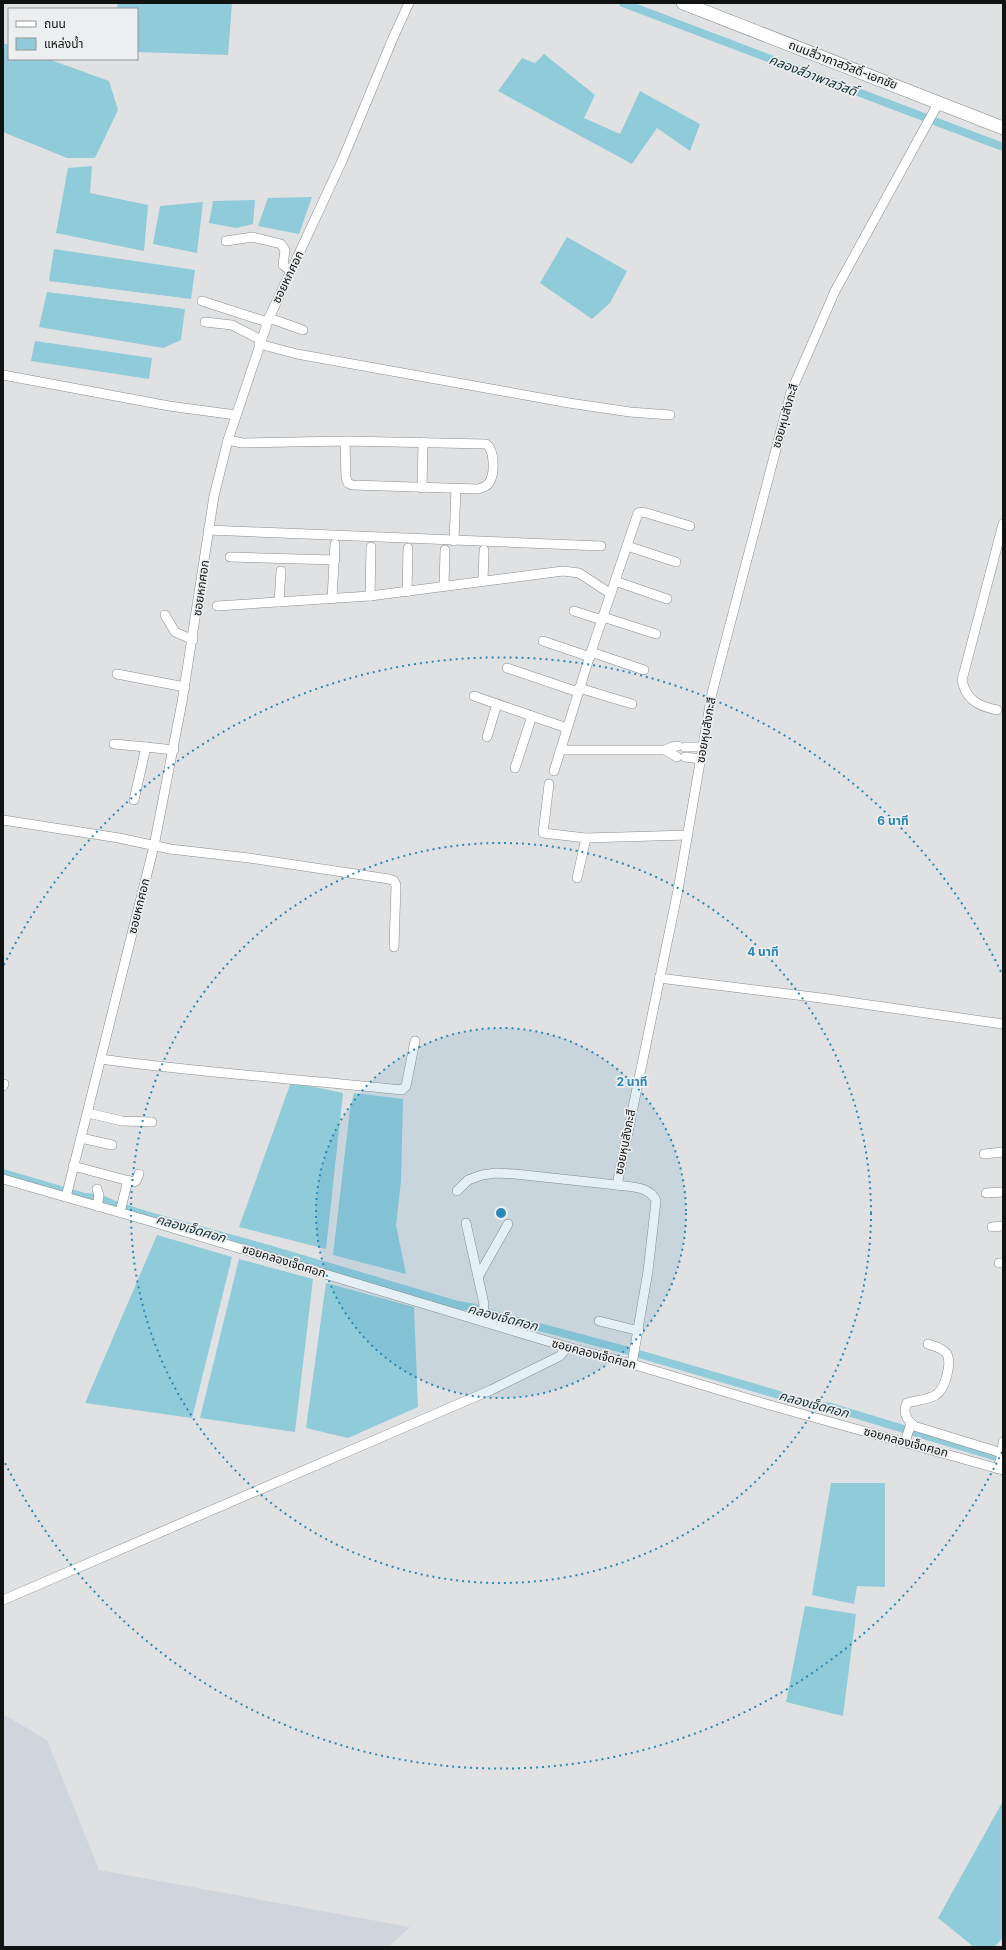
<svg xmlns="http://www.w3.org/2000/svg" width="1006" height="1950" font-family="Inter,'Noto Sans Thai',sans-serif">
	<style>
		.built { fill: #d0d5dd }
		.water { fill: #8fcbd9 }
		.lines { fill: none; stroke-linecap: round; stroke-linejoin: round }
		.canal { stroke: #8fcbd9; stroke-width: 8 }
		.street-casing { stroke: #8a8b8c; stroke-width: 10 }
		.secondary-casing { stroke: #8a8b8c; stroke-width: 14 }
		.street { stroke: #fff; stroke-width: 9 }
		.secondary { stroke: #fff; stroke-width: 13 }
		.ring { fill: none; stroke: #2b87b4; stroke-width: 2; stroke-dasharray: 2 4 }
		.labels { text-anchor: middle; stroke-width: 3.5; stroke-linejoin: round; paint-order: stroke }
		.street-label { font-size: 12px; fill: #111212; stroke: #edeeef }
		.water-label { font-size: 13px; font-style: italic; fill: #123037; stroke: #edeeef }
		.centre { fill: #2b87b4; stroke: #edeeef; stroke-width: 2 }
		.ring-label { font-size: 12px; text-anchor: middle; font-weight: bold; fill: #2b87b4; stroke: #edeeef; stroke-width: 3.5; stroke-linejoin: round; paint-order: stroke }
	</style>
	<rect width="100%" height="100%" fill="#e0e1e2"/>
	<path class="built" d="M3,1714l44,26 52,130 311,57 -22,20h-385z"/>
	<g class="water">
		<path d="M118,3h114l-4,52 -91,-3v-43h-20z"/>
		<path d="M3,43l6,2v14h39l61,22 9,29 -23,48h-28l-64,-26z"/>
		<path d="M544,54l51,41 -11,23 36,16 20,-43 60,33 -10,27 -33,-23 -25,36 -134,-73 24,-33 13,5z"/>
		<path d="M92,166l-2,27 58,12 -4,46 -88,-18 12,-65z"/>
		<path d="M312,197l-13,37 -41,-8 10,-28z"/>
		<path d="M255,200l-2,24 -17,4 -27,-5 4,-22z"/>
		<path d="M203,202l-6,51 -44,-9 7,-38z"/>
		<path d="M567,237l60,34 -17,32 -18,16 -52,-36z"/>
		<path d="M54,249l141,21 -4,29 -142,-18z"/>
		<path d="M47,292l138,17 -4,31 -18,8 -124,-21z"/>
		<path d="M35,341l117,17 -3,21 -118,-18z"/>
		<path d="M291,1082l52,11 -17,156 -87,-22z"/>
		<path d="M354,1093l49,6 -2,82 -5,44 10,49 -73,-19 17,-146z"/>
		<path d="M157,1235l75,22 -40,161 -107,-15z"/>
		<path d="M239,1259l74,20 -18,153 -95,-14z"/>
		<path d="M326,1283l88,24 4,100 -70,31 -42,-10z"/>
		<path d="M831,1483h54v104l-28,-1 -3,18 -42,-9z"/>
		<path d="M805,1606l51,8 -13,102 -57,-14z"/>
		<path d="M1003,1801v137l-9,9h-20l-36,-29z"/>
	</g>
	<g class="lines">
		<g class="canal">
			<path d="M623,3l380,144"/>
			<path d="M3,1173l82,24 14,1 13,6 34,11 123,34 189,56 17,3 31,10 116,31 188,55 21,3 172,52"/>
		</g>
		<g class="street-casing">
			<g id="street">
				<path d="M226,241l27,-4 28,7 4,6 -2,15 8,6"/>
				<path d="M202,301l65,21"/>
				<path d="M269,318l34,12"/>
				<path d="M205,322l27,3 29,15"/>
				<path d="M259,344l38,10 272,49 61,9 40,3"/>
				<path d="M3,375l166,31 67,9"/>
				<path d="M228,440l14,3 103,-2 141,3c9,6 9,30 3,39 -3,4 -7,5 -11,6l-126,-4 -4,-2 -2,-5 -1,-37"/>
				<path d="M422,488l1,-46"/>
				<path d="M208,530l393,16"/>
				<path d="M454,541l2,-52"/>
				<path d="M627,546l49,16"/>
				<path d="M230,557l105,3"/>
				<path d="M483,581l1,-31"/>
				<path d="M615,581l52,18"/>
				<path d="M444,586l1,-36"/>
				<path d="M407,592l1,-44"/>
				<path d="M370,596l1,-49"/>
				<path d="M332,599l3,-55"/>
				<path d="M279,602l2,-31"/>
				<path d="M217,606l153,-10 193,-25 16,2 32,21"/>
				<path d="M574,611l28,9"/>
				<path d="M165,615l10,17 18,8"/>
				<path d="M603,617l53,17"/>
				<path d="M543,641l47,16"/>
				<path d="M591,652l53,18"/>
				<path d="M507,668l71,24"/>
				<path d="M117,674l68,13"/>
				<path d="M579,688l53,16"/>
				<path d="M474,696l93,32"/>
				<path d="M997,710c-19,-4 -31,-10 -35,-30l41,-156"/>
				<path d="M487,737l10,-33"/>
				<path d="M114,744l32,3"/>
				<path d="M685,747h17"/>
				<path d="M560,750h105l7,-3 6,-1"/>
				<path d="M665,750l12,7"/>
				<path d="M685,757l16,2"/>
				<path d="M515,768l17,-52"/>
				<path d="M554,771l37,-119 47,-139 5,-1 47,14"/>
				<path d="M549,784l-6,49 43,5 102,-3"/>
				<path d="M134,800l12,-53 28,3"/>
				<path d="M3,820l116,18 51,11 79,9 140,21 5,2 2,4 -2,62"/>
				<path d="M577,878l9,-40"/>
				<path d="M659,978l162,20 182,26"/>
				<path d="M101,1059c100,14 200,20 301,31l4,-4 9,-45"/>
				<path d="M3,1086l1,-2"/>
				<path d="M88,1113l34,8 30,1"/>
				<path d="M81,1138l31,7"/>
				<path d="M984,1154l19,-2"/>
				<path d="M73,1166l60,16 3,-1 3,-7"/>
				<path d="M3,1179l143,41 421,127 65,17 134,40 237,66"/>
				<path d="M97,1189l2,7 -2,10"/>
				<path d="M457,1191l11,-11 14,-5 14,-2 19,1 102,11"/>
				<path d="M986,1193l17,-1"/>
				<path d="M66,1197l88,-351 28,-144 32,-206 14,-56 41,-122 73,-157 51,-123 16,-35"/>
				<path d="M120,1212l8,-32"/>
				<path d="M466,1223l18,81 -2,17"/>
				<path d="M992,1227l11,-1"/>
				<path d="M999,1263h4"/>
				<path d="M478,1277l30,-53"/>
				<path d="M599,1321l40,10"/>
				<path d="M928,1344c6,2 15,4 19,10 5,10 -2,34 -10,40 -7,6 -21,6 -30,9 -5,10 0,17 7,23l88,27 -4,16"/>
				<path d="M632,1364l16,-93 8,-70c-6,-15 -26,-14 -39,-16l61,-295 34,-197 79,-301 44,-101 104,-189"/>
				<path d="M905,1442l6,-19"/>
				<path d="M1002,1453l1,-11"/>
				<path d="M3,1600l488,-210 69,-34 7,-9"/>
			</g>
		</g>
		<g class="secondary-casing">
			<path id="secondary" d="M683,3l320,125"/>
		</g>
		<use href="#street" class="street"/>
		<use href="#secondary" class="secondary"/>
	</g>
	<circle cx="501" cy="1213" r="185" fill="#2b87b4" fill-opacity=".12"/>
	<g class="ring">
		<circle cx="501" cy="1213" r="185"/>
		<circle cx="501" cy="1213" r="370"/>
		<path d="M1002 1452A555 555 0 0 1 4 1461M4 965A555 555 0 0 1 1002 974"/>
	</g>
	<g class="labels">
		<g class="street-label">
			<text transform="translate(843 65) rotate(21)" y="4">ถนนสี่วาภาสวัสดิ์-เอกชัย</text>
			<text transform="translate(288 277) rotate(-64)" y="4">ซอยหกศอก</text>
			<text transform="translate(785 416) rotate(-74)" y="4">ซอยหุบสังกะสี</text>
			<text transform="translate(201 588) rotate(-82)" y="4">ซอยหกศอก</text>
			<text transform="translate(706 730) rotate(-80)" y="4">ซอยหุบสังกะสี</text>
			<text transform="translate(139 906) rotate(-76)" y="4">ซอยหกศอก</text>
			<text transform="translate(625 1142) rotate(-79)" y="4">ซอยหุบสังกะสี</text>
			<text transform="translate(284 1261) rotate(17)" y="4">ซอยคลองเจ็ดศอก</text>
			<text transform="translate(594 1354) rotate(15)" y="4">ซอยคลองเจ็ดศอก</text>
			<text transform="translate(906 1442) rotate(15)" y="4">ซอยคลองเจ็ดศอก</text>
		</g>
		<g class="water-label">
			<text transform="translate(813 75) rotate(21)" y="5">คลองสี่วาพาสวัสดิ์</text>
			<text transform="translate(191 1228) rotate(16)" y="5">คลองเจ็ดศอก</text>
			<text transform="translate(503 1317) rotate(15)" y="5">คลองเจ็ดศอก</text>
			<text transform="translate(814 1404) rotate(15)" y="5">คลองเจ็ดศอก</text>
		</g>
	</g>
	<circle cx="501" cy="1213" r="6" class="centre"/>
	<g class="ring-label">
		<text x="893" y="825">6 นาที</text>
		<text x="763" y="956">4 นาที</text>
		<text x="632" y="1086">2 นาที</text>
	</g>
	<rect width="1006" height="1950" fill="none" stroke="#111212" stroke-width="8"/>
	<rect x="8" y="8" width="130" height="52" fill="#edeeef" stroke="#959697"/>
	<rect x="16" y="21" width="20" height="6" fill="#ffffff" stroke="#959697"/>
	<text x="44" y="28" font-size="12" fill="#111212">ถนน</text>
	<rect x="16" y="38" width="20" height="12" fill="#8fcbd9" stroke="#959697"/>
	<text x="44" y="48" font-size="12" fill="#111212">แหล่งน้ำ</text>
</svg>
